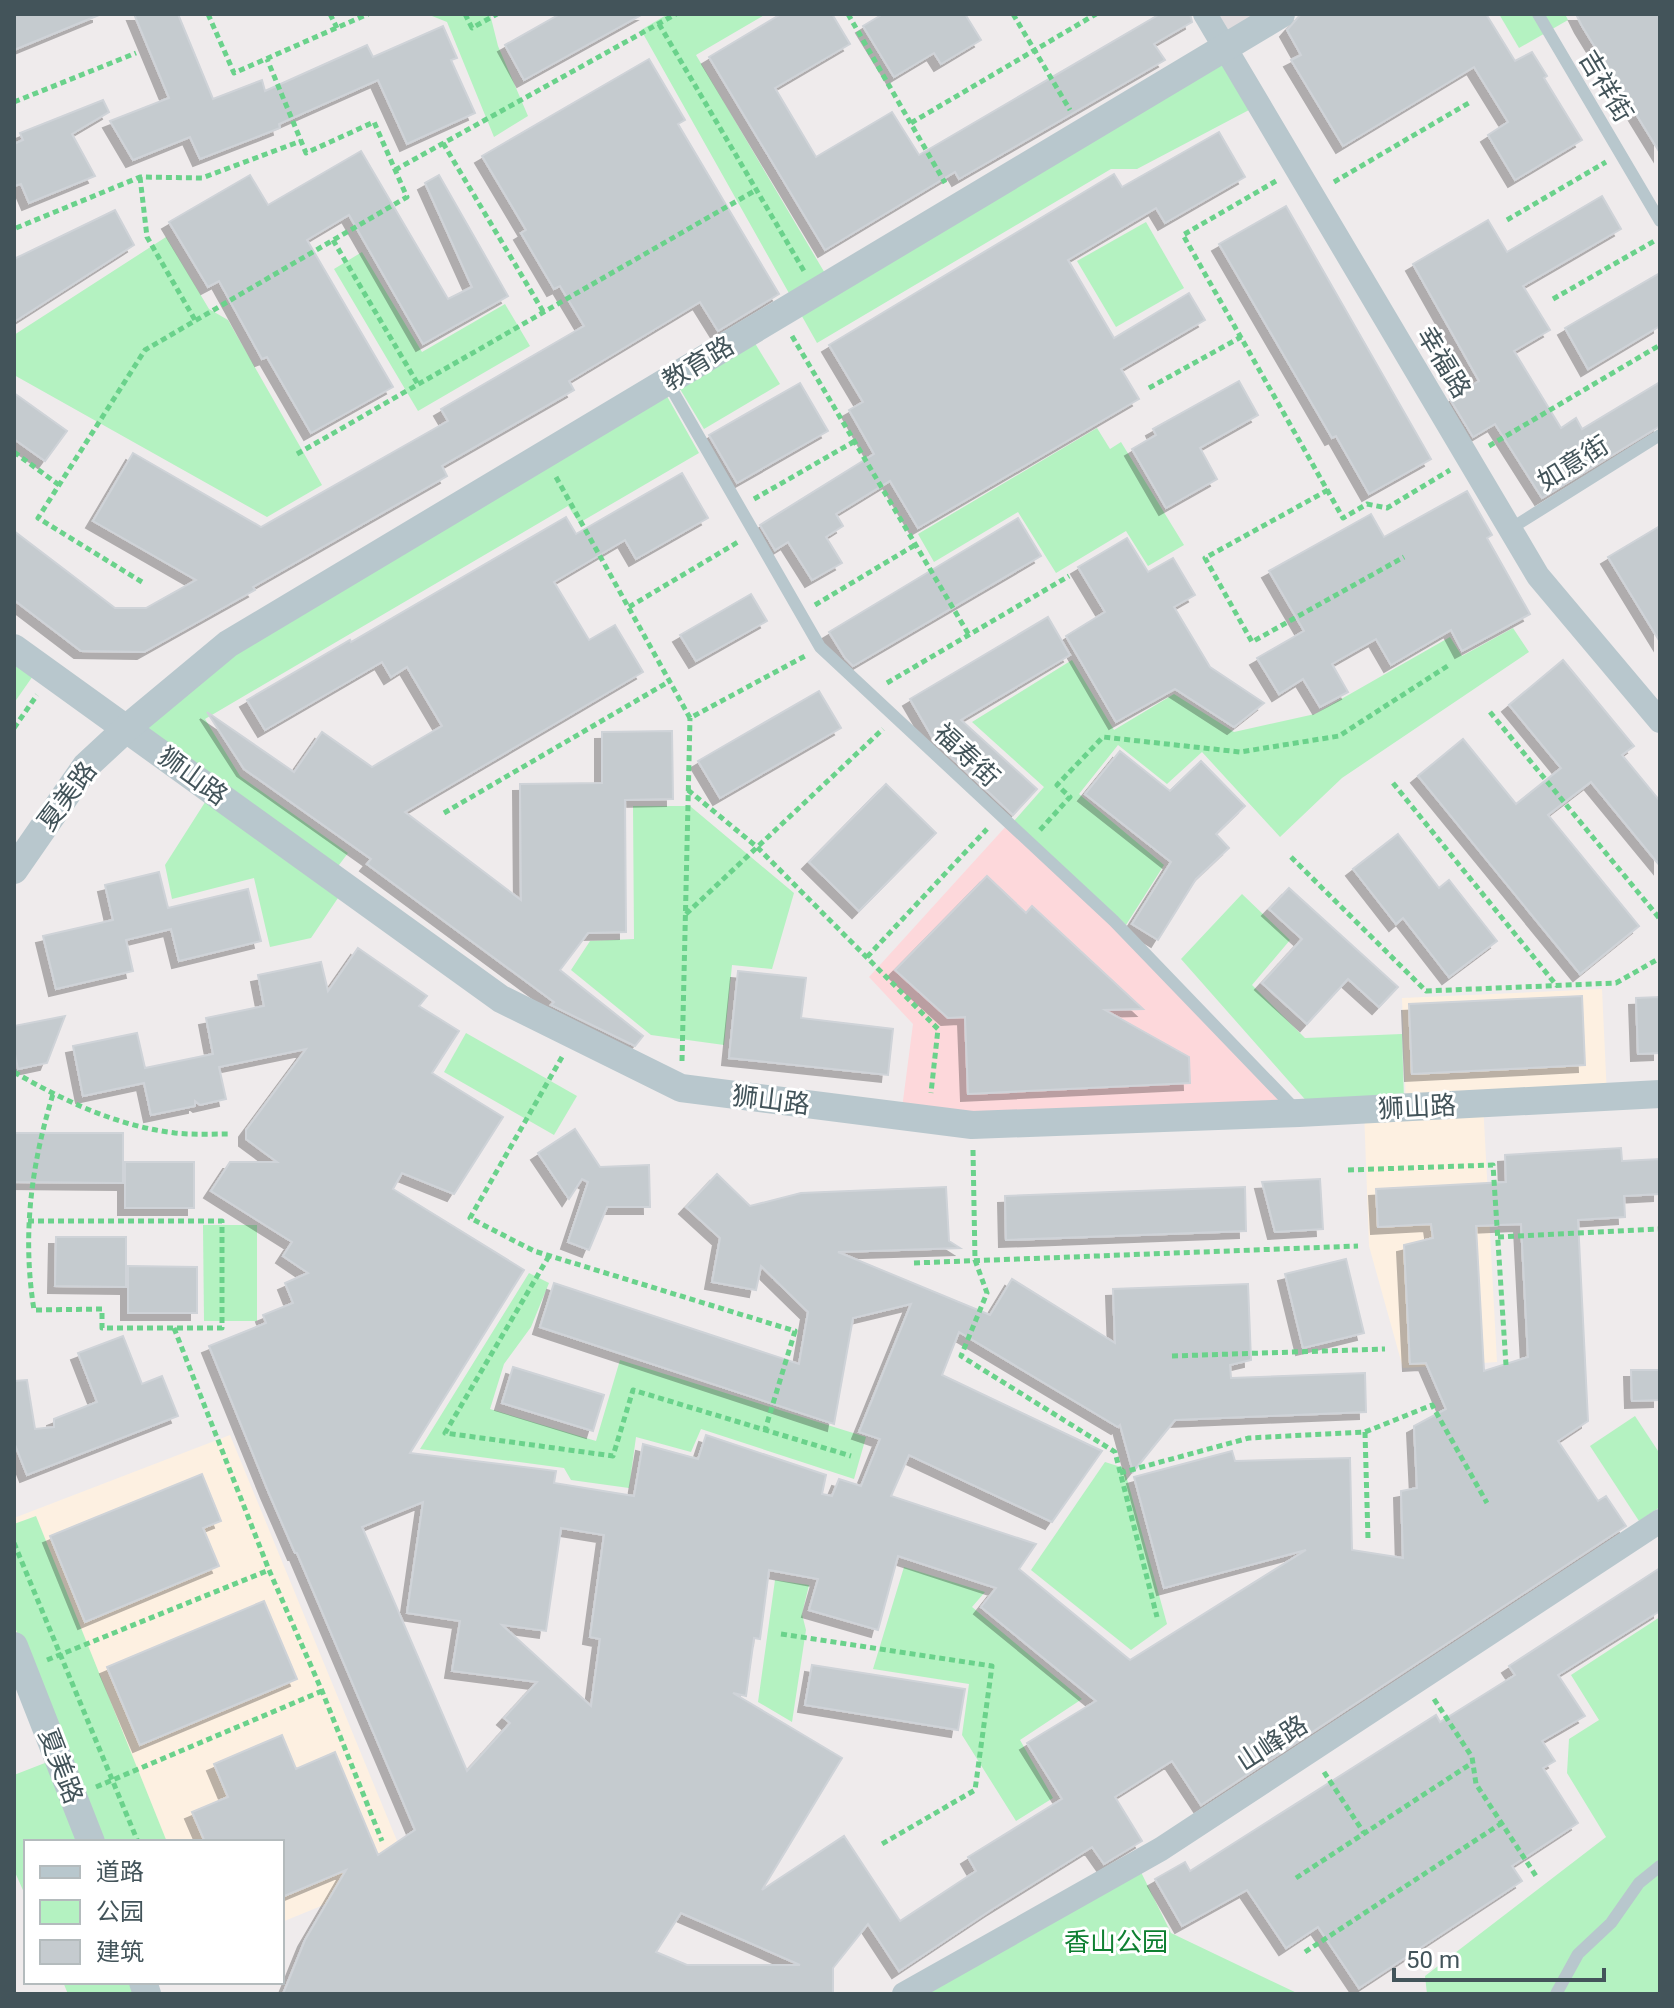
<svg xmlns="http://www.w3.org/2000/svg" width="1674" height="2008" font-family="Roboto,'Noto Sans SC',sans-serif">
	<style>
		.commercial { fill: #fdf0e1 }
		.education { fill: #e0dcde }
		.medical { fill: #fdd8db }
		.green { fill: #b4f2c1 }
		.building { fill: #c5cbcf; stroke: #cfd3d8; stroke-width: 2; fill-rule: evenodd; filter: url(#shadow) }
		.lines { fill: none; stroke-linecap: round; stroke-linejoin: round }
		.path { stroke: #6ad28b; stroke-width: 5; stroke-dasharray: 6 4; stroke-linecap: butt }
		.service { stroke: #b8c7cd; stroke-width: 12 }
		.minor { stroke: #b8c7cd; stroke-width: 24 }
		.tertiary { stroke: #b8c7cd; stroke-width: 28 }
		.labels { text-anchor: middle; stroke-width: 6; stroke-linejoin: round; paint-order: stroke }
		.street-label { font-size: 26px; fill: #43545a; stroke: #fff }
		.park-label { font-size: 26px; fill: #0f8032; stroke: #fff }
	</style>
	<defs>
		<filter id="shadow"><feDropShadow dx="-7" dy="7" stdDeviation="0" flood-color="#0004"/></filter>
	</defs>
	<rect width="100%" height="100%" fill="#efebec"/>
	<g class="commercial">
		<path d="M1602,989l5,107 -124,7 14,259 -94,6 -34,-122 -5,-136 42,-3 -4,-109z"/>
		<path d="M230,1435l179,435 -127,52v-80h-190l-78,-204v-120z"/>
	</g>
	<path class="education" d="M1208,14h67l-49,30z"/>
	<path class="medical" d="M1008,824l105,97 185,192 -397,3 12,-92 -44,-47z"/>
	<g class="green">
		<path d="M427,14h63l8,32 30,70 -34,21 -47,-115z"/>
		<path d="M668,14h98l-70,41 130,220 -36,20 -149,-265z"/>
		<path d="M1499,14h66l3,6 -49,28z"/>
		<path d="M1220,61l29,49 -112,59h-26l-294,174 -18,-32z"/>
		<path d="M1146,222l38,66 -68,39 -39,-66z"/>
		<path d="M166,237l43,72 19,11 94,165 -55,32 -253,-142v-40z"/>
		<path d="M362,252l60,100 83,-48 25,42 -112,65 -84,-142z"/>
		<path d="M753,340l27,44 -76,45 -27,-45z"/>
		<path d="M664,391l35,62 -120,70 -11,-17 -363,213 35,57 108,77 -12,16 -200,-141 94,-77z"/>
		<path d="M1097,428l13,21 11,-7 63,103 -36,21 -22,-35 -70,42 -38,-61 -84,50 -16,-28z"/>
		<path d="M1513,628l16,24 -187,126 -62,59 -78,-85 -35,32 -49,-39 -39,49 85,71 -38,60 -112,-104 30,-34 -72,-65 100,-62 42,70 60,-36 60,38 81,-18 135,-77 12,19z"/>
		<path d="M14,659l21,14 -21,30z"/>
		<path d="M209,796l133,96 -31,46 -41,9 -16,-69 -82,21 -7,-34z"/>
		<path d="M633,806h57l104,87 -22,76 -40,-4 -8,80 -73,-10 -80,-65 19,-29 44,-2z"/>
		<path d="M1242,894l48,46 -38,45 53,53 97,-4 2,66 -94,5 -129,-146z"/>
		<path d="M466,1033l111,63 -23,39 -110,-63z"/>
		<path d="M203,1225h54v96h-53z"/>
		<path d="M529,1273l20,10 -18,44 -27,37 -14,45 106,32 24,-81 246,77 -12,42 -153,-50 -10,23 -55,-15 -7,51 -58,-8 -7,-12 -144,-19z"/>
		<path d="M1635,1416l25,38v53l-21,14 -49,-75z"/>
		<path d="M1105,1462l19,6 43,156 -36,26 -100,-80z"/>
		<path d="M36,1516l131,326h-66l-87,-217v-101z"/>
		<path d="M904,1567l81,25 -13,15 110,92 -62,41 33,58 -37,23 -54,-86 7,-51 -96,-15z"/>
		<path d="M775,1580l34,5 -7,29 4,16 -14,92 -34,-20z"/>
		<path d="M1660,1617v377h-233l-2,-18 181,-139 -39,-64 2,-34 30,-19 -28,-45z"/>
		<path d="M50,1761l31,81h-55v55l-12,-27v-95z"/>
		<path d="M1139,1868l32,65 128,61h-370l-1,-3z"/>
		<path d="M63,1982h67l4,12h-66z"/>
	</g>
	<g class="building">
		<path d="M14,14h85v1l-85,35z"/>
		<path d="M134,14h44l35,85 49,-19 3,11 102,-46 6,12 70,-31 14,32 -6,2 24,53 -68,31 -29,-64 -99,44 1,4 -80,31 -10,-22 -57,23 -23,-39 59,-23z"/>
		<path d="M560,14h83l-119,66 -19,-35z"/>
		<path d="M781,14h51l18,30 -75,44 41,69 76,-45 27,43 241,-141h30l2,8 -38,22 11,16 -206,119 -4,-7 -130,78 -116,-193z"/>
		<path d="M883,14h82l16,26 -40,24 -7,-11 -40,24 -31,-51z"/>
		<path d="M1301,14h185l29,47 17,-9 15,24 -3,2 38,62 -67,40 -27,-45 20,-13 -34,-55 -131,79 -52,-86 10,-5 -14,-25z"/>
		<path d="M1576,14h84v139l-78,-127z"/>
		<path d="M649,59l36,61 -7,4 101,170 -61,37 -18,-29 -131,79 5,9 -132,76 5,10 -194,111 2,3 -111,62 -63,-1 -67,-51v-69l101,77h31l50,-28 -103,-59 40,-68 128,74 187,-106 -7,-12 143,-83 -24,-40 -6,3 -33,-56 5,-3 -44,-74z"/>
		<path d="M103,100l6,12 -37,22 23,42 -66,27 -8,-19 -7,2v-42l9,-4 -3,-7z"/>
		<path d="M1219,132l26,45 -80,46 -9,-15 -88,52 46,78 75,-45 16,27 -84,49 18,30 -221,129 -28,-47 -54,33 7,12 -17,11 16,26 -30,17 -24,-38 -13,8 -15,-25 114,-71 -25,-44 14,-8 -34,-57 285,-171 8,13z"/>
		<path d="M361,151l87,148 24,-12 -47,-104 14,-8 69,121 -85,48 -74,-129 -42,25 86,147 -82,46 -44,-76 -5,2 -43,-78 -11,6 -39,-65 81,-47 18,30z"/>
		<path d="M1602,196l19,33 -98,57 27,44 -36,21 47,77 15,-10 6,11 78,-47v44l-118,72 -47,-74 -22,13 -23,-38 29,-18 -66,-117 75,-44 19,32z"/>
		<path d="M1286,206l145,253 -62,35 -33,-58 -4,2 -113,-194z"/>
		<path d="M115,210l19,35 -120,77v-63z"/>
		<path d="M1660,273v53l-72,43 -23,-41z"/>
		<path d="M1239,381l19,34 -58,33 17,31 -51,29 -34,-59 24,-14 -3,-6z"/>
		<path d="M800,383l28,48 -91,52 -28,-48z"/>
		<path d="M14,393l53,38 -22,30 -31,-22z"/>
		<path d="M682,473l26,45 -72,41 -11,-19 -71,42 35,58 26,-15 28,47 -238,140 116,88 -1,-116 82,-1v-51l70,-1 1,68 -48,1 1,132 -38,1 -28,37 83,66 -8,10 -84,-41 3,-3 -187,-138 4,-5 -127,-90 -37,-57 87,60 28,-40 50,35 70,-41 -35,-59 -16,10 -9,-15 -117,68 -18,-30 103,-60 1,2 215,-125 10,17z"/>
		<path d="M1467,491l25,44 -5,3 43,76 -68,37 -11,-21 -60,35 -15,-26 -44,25 16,28 -28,15 -17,-28 -24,15 -22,-36 47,-27 -35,-60 102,-57 13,23z"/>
		<path d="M1018,518l23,38 -188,110 -8,-8 -16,-26z"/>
		<path d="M1660,526v116l-52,-85z"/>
		<path d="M1127,538l21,34 25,-14 22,37 -21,12 36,60 54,36 -30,24 -59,-38 -59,33 -50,-86 39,-24 -27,-45z"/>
		<path d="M751,594l16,27 -71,40 -16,-26z"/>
		<path d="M1048,617l22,38 -109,65 76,69 -24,26 -78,-73 -25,-43z"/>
		<path d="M1563,660l71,86 -12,9 38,46v65l-69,-84 -43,33 91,111 -59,48 -162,-198 45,-37 53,65 45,-36 -52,-63z"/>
		<path d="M819,691l22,37 -121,70 -22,-37z"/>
		<path d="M1120,751l50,40 31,-30 44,45 -29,28 13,14 -33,31 -38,61 -26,-16 39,-62 -86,-68z"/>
		<path d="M886,784l50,49 -77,78 -50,-49z"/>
		<path d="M1398,834l41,54 10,-8 48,61 -48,36 -46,-59 -7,6 -43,-55z"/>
		<path d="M159,872l9,36 80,-19 13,52 -82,20 -8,-32 -45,11 7,31 -77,18 -13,-53 70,-16 -8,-35z"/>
		<path d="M987,876l39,37 6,-7 111,103 -38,1 84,47 1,26 -222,11 -3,-77 -17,1 -53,-48z"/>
		<path d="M1289,888l109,99 -19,20 -31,-28 -41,45 -45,-41 40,-44 -33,-30z"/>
		<path d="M358,948l69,48 -8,10 40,25 -27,42 71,44 -49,77 -52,-21 -9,16 131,81 -114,183 146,18 -2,12 80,13 9,-52 55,15 8,-24 120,40 -4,19 10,2 7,-17 22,7 19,-47 -21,-7 52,-128 -58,14 -19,106 -294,-97 14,-44 245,81 9,-52 -47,-46 -5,24 -44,-8 8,-44 -34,-31 31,-33 33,32 51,-13 145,-6 3,54 11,7 -122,4 152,63 22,-36 103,64 -2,-54 135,-5 3,76 -21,5 1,13 134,-5 1,39 -191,8 -42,52 -13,-47 -2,2 -159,-95 -17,43 160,76 -50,71 -143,-67 -18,41 145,48 -17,25 111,91 176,-110 -142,38 -30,-111 98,-26 3,10 115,-3 2,92 51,8 -2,-67 16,-3 -3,-62 32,-17 -20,-46 -16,1 -6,-119 29,-7 -2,-14 -53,3 -2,-38 130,-7 -1,-27 116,-7 1,13 38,-2v35l-36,2 1,21 -47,3 10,201 -30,20 40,60 8,-5 20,30 -425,279 -29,-44 -57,36 27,44 -38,23 -12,-17 -101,63 -92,61 -31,-47 -35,44v26h-550l22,-54 41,-70 -64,27v-55h-77l-13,-30 36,-15 -14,-33 68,-29 14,34 39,-17 43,103 37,-25 -118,-277h-2l-27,-62 -59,-145 57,-23 -3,-8 30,-12 -8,-20 23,-10 -25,-17 9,-14 -81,-51 19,-29h47l-31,-23v-9l60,-81 -87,18 7,32 -26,6 -5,-4v5l-44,9 -7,-32 -61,13 -10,-50 64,-13 8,35 68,-14 -7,-36 58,-12 -6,-31 63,-13 7,29zM1521,1224l7,133 -44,14 -8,-145zM423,1502l-16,111 53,8 -8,50 85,11 -33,36 6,5 -43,48 -105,-244zM561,1528l43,7 -14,102 10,2 -9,67 -89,-81 44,6zM898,1556l98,32 -15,19 115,94 -69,42 35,56 -94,58 8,14 -76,50 -56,-85 -82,54 80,-132 -109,-65 13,3 8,-58 6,1 9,-69 49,9 -9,31 69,20zM681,1913l53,23 66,29h-113l-31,-13z"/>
		<path d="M738,971l68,7 -5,40 92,11 -5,46 -159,-17z"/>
		<path d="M1582,996l3,69 -173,9 -3,-70z"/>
		<path d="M1660,997v56l-22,1 -2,-56z"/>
		<path d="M65,1016l-18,47 -29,6 -4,-20v-23z"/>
		<path d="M575,1129l25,38 49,-2 1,42h-43l-18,43 -21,-8 20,-60 -6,-3 -13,20 -31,-46z"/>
		<path d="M14,1133h109v50l-109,-1z"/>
		<rect x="125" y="1162" width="69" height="46"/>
		<path d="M1320,1179l3,50 -48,3 -13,-50z"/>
		<path d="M1245,1187l1,44 -240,9 -1,-44z"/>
		<path d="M56,1237h70v50l-71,-1z"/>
		<path d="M1346,1259l18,74 -61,15 -18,-74z"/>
		<path d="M128,1266l69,1v46h-69z"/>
		<path d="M123,1336l19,48 20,-8 16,40 -151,59 -13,-33v-61l13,-1 8,49 19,-2v-8l43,-17 -19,-49z"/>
		<path d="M513,1367l91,28 -11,36 -91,-28z"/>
		<path d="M1631,1370h29v30l-28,1z"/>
		<path d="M202,1474l19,47 -18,7 16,38 -134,56 -35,-86z"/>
		<path d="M1660,1568v43l-102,64 27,41 -43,25 13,20 -12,7 35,55 -66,43 10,15 -163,107 -41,-61 -32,21 -39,-58 -65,36 -27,-47 30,-17 5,9 246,-156 4,7 75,-47 -6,-9z"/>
		<path d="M264,1601l33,78 -157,66 -33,-78z"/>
		<path d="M812,1665l153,24 -7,41 -153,-25z"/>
	</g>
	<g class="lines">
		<g class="path">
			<path d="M208,14l26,59 134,-59"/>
			<path d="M330,14l7,14"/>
			<path d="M465,14l7,14 25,-14"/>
			<path d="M848,14l97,169"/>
			<path d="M1013,14l57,96"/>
			<path d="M659,24l145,247"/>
			<path d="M14,102l122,-49"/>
			<path d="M911,123l185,-109"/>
			<path d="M443,143l101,170"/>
			<path d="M395,170l281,-156"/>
			<path d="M140,177l7,60 48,83"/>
			<path d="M1276,181l-93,54 160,283 24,-14 20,4 63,-38"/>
			<path d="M1334,182l138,-81"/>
			<path d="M1507,220l99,-58"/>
			<path d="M16,228l124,-51 62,1 99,-37"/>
			<path d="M333,240l86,146"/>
			<path d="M1553,299l103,-59"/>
			<path d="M792,336l177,299"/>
			<path d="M1149,388l92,-51"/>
			<path d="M1489,446l171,-101"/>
			<path d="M14,452l45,33"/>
			<path d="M297,454l459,-264"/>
			<path d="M556,477l134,241 115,-62"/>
			<path d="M1328,490l-123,68 47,84 152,-85"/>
			<path d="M754,499l101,-58"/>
			<path d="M142,582l-104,-64 107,-168 262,-153 -33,-75 -68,31 -39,-94"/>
			<path d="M815,605l100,-60"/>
			<path d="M629,607l109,-65"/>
			<path d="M887,683l182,-107"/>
			<path d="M1490,712l170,207"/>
			<path d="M14,728l23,-33"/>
			<path d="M1393,783l164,203"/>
			<path d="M688,790l69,57 181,182 -7,64"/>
			<path d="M444,813l226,-132"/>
			<path d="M1040,830l30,-33 -13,-12 46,-48 137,15 99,-16 110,-71"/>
			<path d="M1291,857l135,134 190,-8 44,-25"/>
			<path d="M686,914l197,-185"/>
			<path d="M867,957l120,-128"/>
			<path d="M562,1057l-92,161 64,33 261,80 -30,99"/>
			<path d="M682,1061l8,-343"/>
			<path d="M14,1072c50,29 103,54 161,61 19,2 38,1 56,1"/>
			<path d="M973,1150l2,110 12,33 -26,63 154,96 42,165"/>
			<path d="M1348,1170l145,-5 13,200"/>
			<path d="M28,1221h194v107h-120v-19l-68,1c-12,-75 -3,-144 19,-216"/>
			<path d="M1498,1237l162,-8"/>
			<path d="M549,1256l-104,177 168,23 20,-66 218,66"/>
			<path d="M914,1263l444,-17"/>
			<path d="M174,1328l95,242 53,121 60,150"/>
			<path d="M1172,1356l213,-7"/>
			<path d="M1365,1432l3,107"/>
			<path d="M1120,1473l129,-35 116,-6 67,-27 55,98"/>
			<path d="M14,1543l124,299"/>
			<path d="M781,1634l211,32 -17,124 -93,54"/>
			<path d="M47,1660l222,-90"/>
			<path d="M1434,1699l38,58 4,27 60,92"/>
			<path d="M1324,1772l40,61"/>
			<path d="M96,1787l226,-96"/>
			<path d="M1296,1878l176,-115"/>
			<path d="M1305,1952l197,-129"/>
		</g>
		<g class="service">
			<path d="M1538,14l122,207"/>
			<path d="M667,381l153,266 294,274 183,190"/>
			<path d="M1510,529l150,-94"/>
			<path d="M1556,1994l22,-40 33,-31 28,-40 21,-17"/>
		</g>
		<g class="minor">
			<path d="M1205,14l333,562 122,145"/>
			<path d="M904,1994l257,-145 499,-328"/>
		</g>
		<g class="tertiary">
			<path d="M14,648l487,351 180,89 291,37 327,-12 361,-19"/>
			<path d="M14,870l72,-104 41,-38 101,-84 1053,-630"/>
			<path d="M14,1646l77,196"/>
			<path d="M143,1982l4,12"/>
		</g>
	</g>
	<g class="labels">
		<g class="street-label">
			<text transform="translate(1606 86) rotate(59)" y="9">吉祥街</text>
			<text transform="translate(1444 362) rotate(59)" y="9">幸福路</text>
			<text transform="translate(698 363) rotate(-31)" y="9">教育路</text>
			<text transform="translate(1573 463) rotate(-32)" y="9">如意街</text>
			<text transform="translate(967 755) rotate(43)" y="9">福寿街</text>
			<text transform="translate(193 776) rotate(36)" y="9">狮山路</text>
			<text transform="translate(67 796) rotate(-53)" y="9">夏美路</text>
			<text transform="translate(771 1100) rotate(7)" y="9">狮山路</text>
			<text transform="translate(1417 1107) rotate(-3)" y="9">狮山路</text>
			<text transform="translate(1272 1743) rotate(-33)" y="9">山峰路</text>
			<text transform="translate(61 1766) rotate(69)" y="9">夏美路</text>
		</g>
		<g class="park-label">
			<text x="1116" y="1951">香山公园</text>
		</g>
	</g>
	<rect width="1674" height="2008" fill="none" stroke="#43545a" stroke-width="32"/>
	<rect x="24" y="1840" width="260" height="144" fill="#ffffff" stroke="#b4bbbd" stroke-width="2"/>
	<rect x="40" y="1866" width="40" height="12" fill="#b8c7cd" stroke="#b4bbbd" stroke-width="2"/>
	<text x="96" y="1880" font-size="24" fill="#43545a">道路</text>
	<rect x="40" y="1900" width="40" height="24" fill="#b4f2c1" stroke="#b4bbbd" stroke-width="2"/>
	<text x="96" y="1920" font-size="24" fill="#43545a">公园</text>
	<rect x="40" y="1940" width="40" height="24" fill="#c5cbcf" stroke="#b4bbbd" stroke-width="2"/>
	<text x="96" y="1960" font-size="24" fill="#43545a">建筑</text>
	<path d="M1394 1968v12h210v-12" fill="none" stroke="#43545a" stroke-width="4"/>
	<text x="1406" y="1968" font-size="24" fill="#43545a" stroke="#ffffff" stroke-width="6" paint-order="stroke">50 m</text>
</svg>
